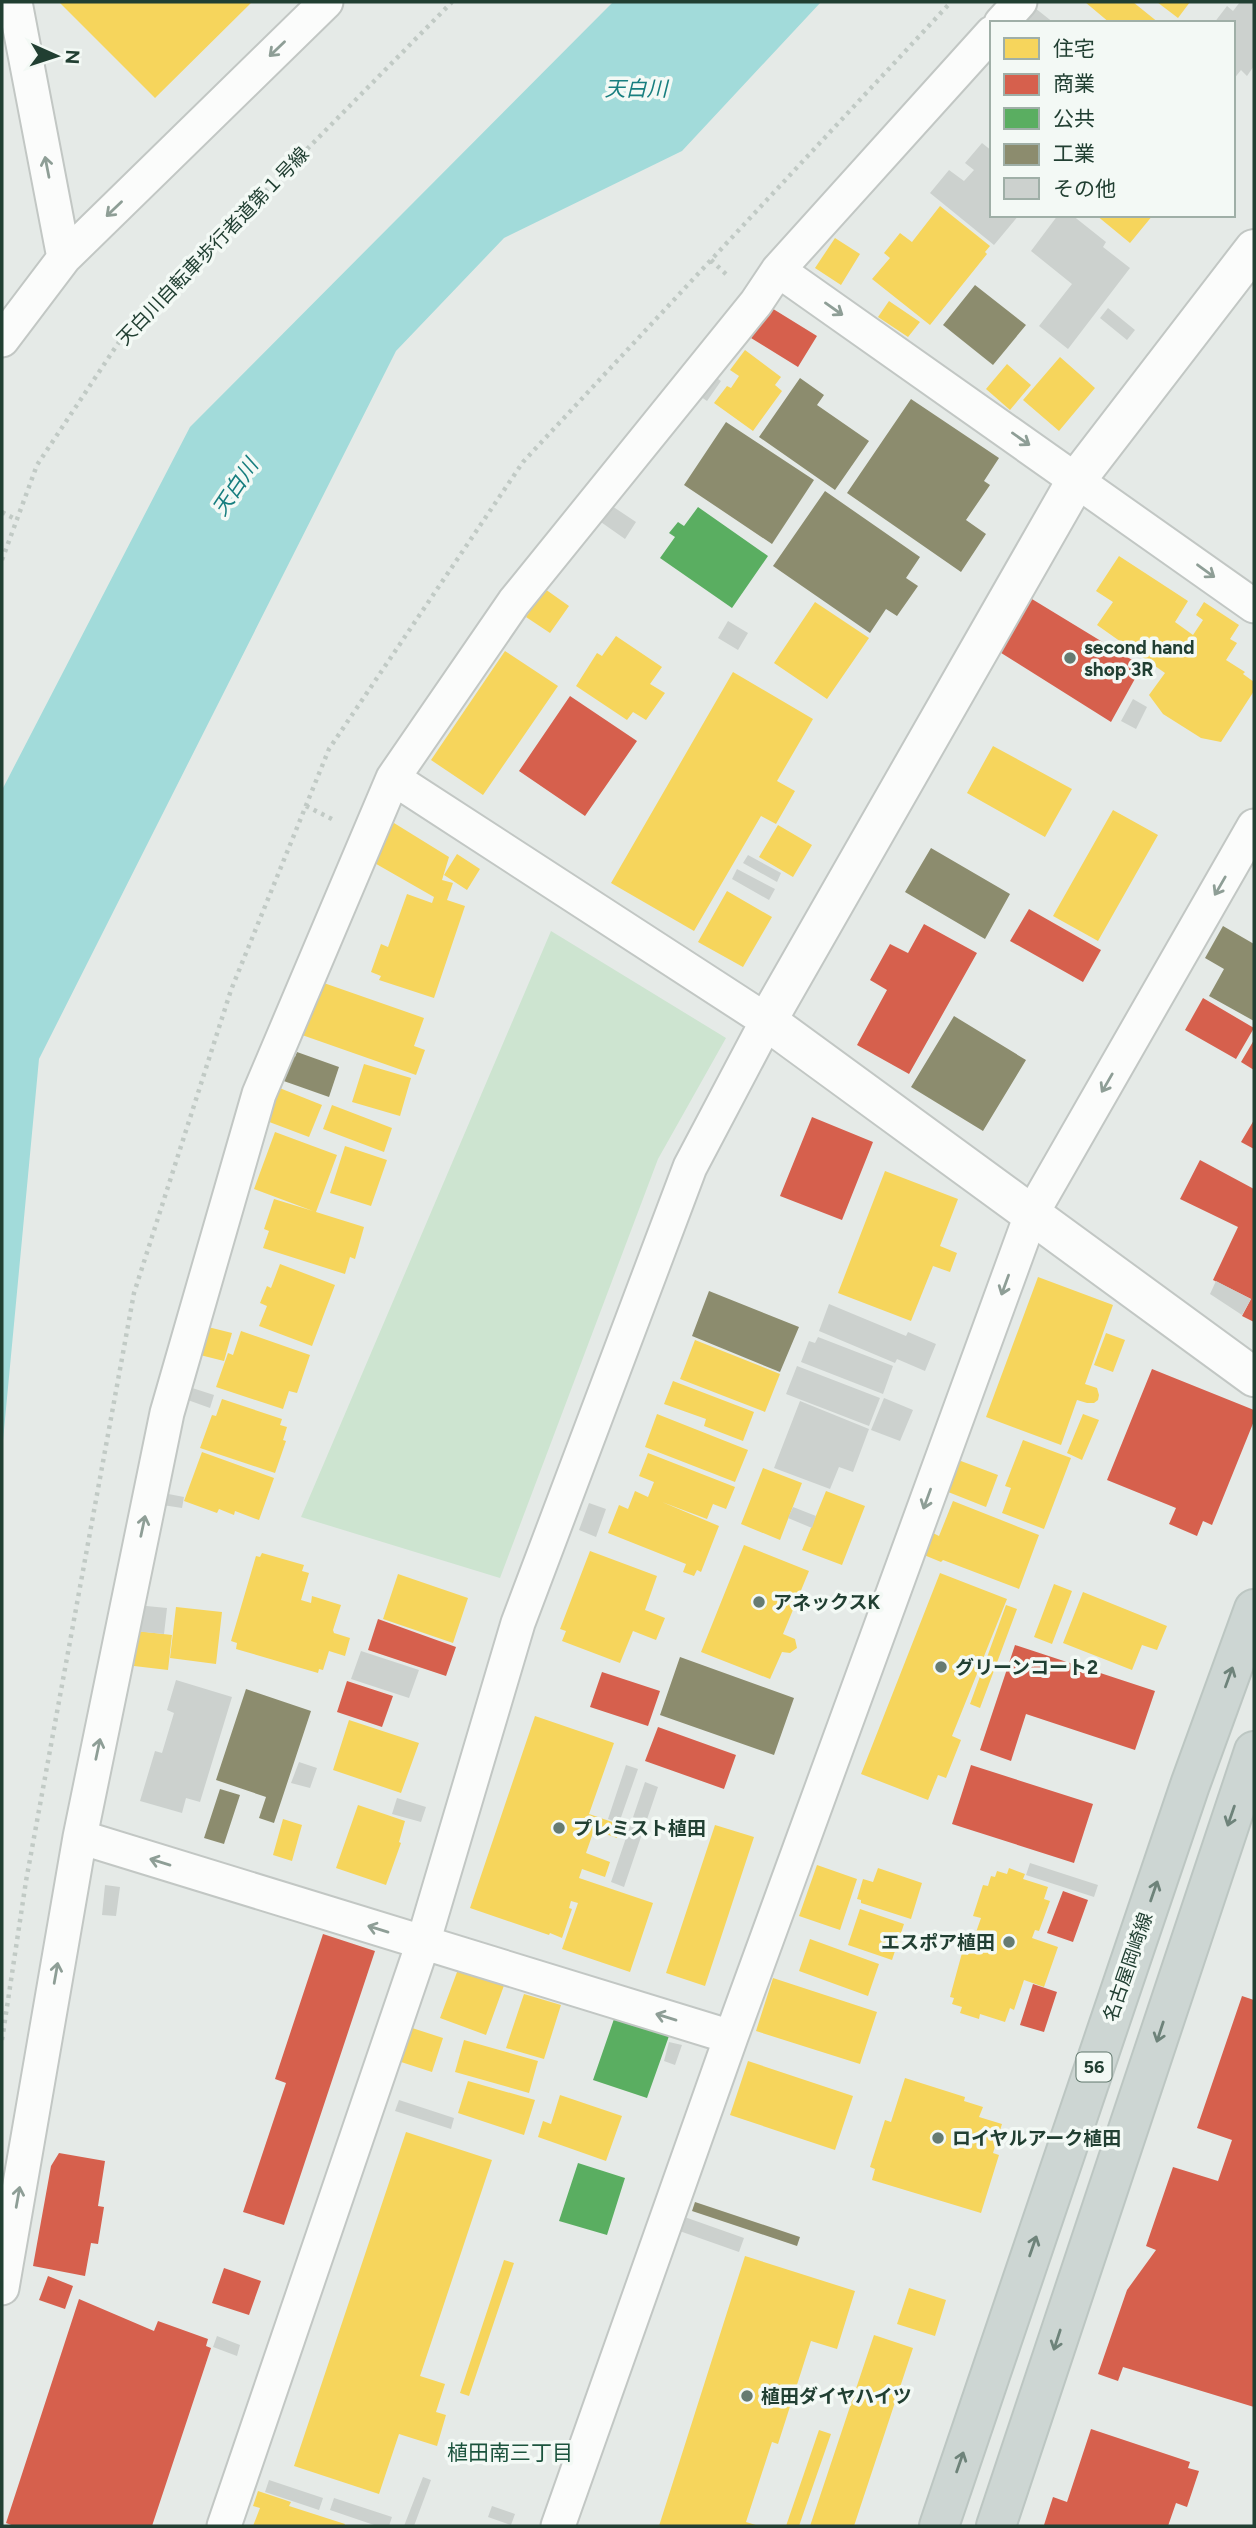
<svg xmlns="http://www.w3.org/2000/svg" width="1256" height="2528" font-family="Figtree,'Noto Sans JP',sans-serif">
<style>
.green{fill:#cde4d0}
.water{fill:#a2dbda}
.homes{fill:#f6d55c}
.shops{fill:#d6604d}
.public{fill:#5aae61}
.industry{fill:#8c8c6e}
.building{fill:#ccd1ce}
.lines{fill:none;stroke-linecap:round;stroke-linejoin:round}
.minor-casing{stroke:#c2c7c4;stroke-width:37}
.tertiary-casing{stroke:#c2c7c4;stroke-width:42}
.primary-casing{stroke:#bcc6c2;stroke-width:42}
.path{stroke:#c1cac5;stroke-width:4.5;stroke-dasharray:3.5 5;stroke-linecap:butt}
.minor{stroke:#fbfcfb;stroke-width:33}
.tertiary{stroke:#fbfcfb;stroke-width:38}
.primary{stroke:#cdd6d3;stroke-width:38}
.oneway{stroke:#8e9e96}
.oneway2{stroke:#6e837a}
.poi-dot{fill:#667b71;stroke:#f3f9f5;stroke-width:2.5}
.labels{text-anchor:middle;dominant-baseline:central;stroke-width:7;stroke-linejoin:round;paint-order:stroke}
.shield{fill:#f3f9f5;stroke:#60776c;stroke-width:2}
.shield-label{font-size:18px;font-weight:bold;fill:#213f32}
.street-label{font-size:19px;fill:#213f32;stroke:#f3f9f5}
.poi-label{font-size:19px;font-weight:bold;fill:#213f32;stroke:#f3f9f5;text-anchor:start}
.water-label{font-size:21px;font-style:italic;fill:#177e7f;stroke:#f3f9f5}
.neighbourhood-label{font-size:21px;fill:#1b533d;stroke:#f3f9f5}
</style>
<rect width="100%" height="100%" fill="#e5eae7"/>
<!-- green -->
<path class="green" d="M551 931 726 1038 658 1159 500 1578 301 1517Z"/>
<!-- water -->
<path class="water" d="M613 2H821L682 151 504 238 396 351 39 1059 2 1451V790L190 427Z"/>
<!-- homes -->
<path class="homes" d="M61 2H252L155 98 60 3Z
M1085 2H1133L1159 23H1110Z
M1157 2H1190L1178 18Z
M940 206 990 246 985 252 987 254 930 325 872 279 890 258 884 253 900 233 912 242Z
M1096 215H1153L1130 243Z
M835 238 860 254 841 285 815 268Z
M889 301 920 322 908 337 878 317Z
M745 350 781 377 775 385 782 391 753 431 714 403 727 386 731 388 739 376 730 370Z
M1060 357 1095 388 1059 431 1023 400Z
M1007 364 1031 385 1010 410 986 389Z
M1119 556 1188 601 1175 622 1193 635 1203 620 1196 615 1204 602 1239 625 1230 639 1237 643 1226 660 1245 672 1243 674 1254 682V691L1221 742 1201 738 1163 714 1149 695 1165 673 1097 625 1113 602 1096 591Z
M545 589 569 606 550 633 526 617Z
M815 602 869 638 827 699 774 663Z
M616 636 662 667 650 684 665 693 646 720 633 712 627 720 576 686 597 653 602 656Z
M505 651 558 686 483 795 431 760Z
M733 672 813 719 777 781 795 791 776 824 761 816 694 931 611 883Z
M993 746 1072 789 1045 837 967 793Z
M1113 810 1158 835 1098 941 1053 916Z
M394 823 449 857 442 880 453 883 447 900 465 906 434 998 379 980 381 976 371 972 381 944 388 947 407 894 432 903 434 897 371 861Z
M778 825 812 845 793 877 759 857Z
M457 854 480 869 467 890 444 875Z
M727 891 772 917 743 967 698 942Z
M321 982 424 1018 414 1046 425 1050 416 1075 302 1035Z
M364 1064 411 1078 400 1116 352 1102Z
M277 1087 322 1105 309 1137 264 1120Z
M332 1105 392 1128 384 1152 323 1129Z
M275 1132 337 1155 316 1212 364 1227 355 1259 350 1257 345 1274 263 1248 269 1231 264 1229 274 1199 313 1211 254 1189Z
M345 1146 387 1160 371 1206 330 1193Z
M885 1171 958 1199 940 1246 957 1253 950 1272 933 1266 911 1321 838 1293Z
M280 1264 335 1285 312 1346 259 1326 267 1306 260 1303 267 1286 271 1288Z
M1038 1277 1113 1305 1085 1384 1097 1388 1099 1395 1098 1400 1094 1403H1087L1077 1400 1061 1445 986 1417Z
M208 1327 232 1333 224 1361 200 1355Z
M241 1331 310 1355 297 1393 289 1391 283 1409 216 1387 228 1353 233 1355Z
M1106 1333 1125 1340 1113 1372 1094 1365Z
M695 1340 780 1374 765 1412 680 1379Z
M673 1381 754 1412 743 1441 704 1426 706 1419 664 1404Z
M222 1399 282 1419 280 1425 287 1427 283 1440 286 1441 275 1473 200 1448 212 1415 216 1416Z
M657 1414 748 1450 735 1482 645 1447Z
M1083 1414 1099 1420 1082 1460 1067 1453Z
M1023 1440 1071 1458 1044 1529 1002 1513 1011 1488 1005 1486Z
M202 1452 274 1478 259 1520 235 1511 234 1515 219 1509 217 1513 184 1501Z
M648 1453 735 1487 726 1509 713 1504 707 1519 662 1502 719 1526 701 1572 697 1570 694 1576 683 1572 686 1564 608 1533 619 1505 628 1509 635 1491 648 1497 654 1482 639 1476Z
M945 1455 998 1475 986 1507 933 1486Z
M763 1468 802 1483 780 1540 741 1524Z
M826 1491 865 1506 842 1565 802 1550Z
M953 1501 1039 1535 1019 1589 943 1560 941 1562 924 1555 933 1533 939 1536Z
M744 1545 809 1571 783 1634 795 1639 797 1648 790 1653 782 1652 770 1679 701 1652Z
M590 1551 657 1576 645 1610 665 1618 656 1640 633 1631 620 1663 562 1641 566 1631 560 1629Z
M262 1553 304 1565 302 1571 309 1573 301 1600 311 1603 312 1596 341 1605 333 1630 334 1633 350 1638 345 1656 329 1651 323 1670 319 1669 318 1673 236 1649 237 1643 231 1641 256 1556 260 1557Z
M940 1573 1007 1599 952 1736 961 1740 946 1778 938 1775 928 1800 861 1774Z
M398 1574 468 1598 453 1643 383 1619Z
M1054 1584 1072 1591 1052 1644 1034 1637Z
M1083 1592 1167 1626 1157 1650 1142 1645 1132 1670 1063 1643Z
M1006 1605 1017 1609 980 1708 970 1704Z
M176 1607 222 1612 216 1664 170 1658Z
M137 1631 172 1635 168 1670 134 1666Z
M535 1716 614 1743 589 1814 621 1825 617 1838 594 1830 586 1853 610 1862 605 1877 582 1869 579 1878 653 1903 630 1972 562 1949 578 1903 571 1901 569 1908 572 1909 562 1938 550 1933 549 1935 470 1908Z
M349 1720 419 1743 401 1793 333 1770Z
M358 1805 405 1821 399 1842 401 1843 386 1885 336 1868Z
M283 1819 302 1825 292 1861 273 1855Z
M715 1825 754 1837 705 1986 666 1973Z
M817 1865 857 1879 840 1930 799 1916Z
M878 1868 922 1883 911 1919 861 1903V1900L857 1899 863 1879 873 1882Z
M1009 1868 1025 1874 1023 1879 1048 1887 1044 1899 1050 1901 1039 1931 1035 1930 1032 1938 1058 1947 1044 1987 1024 1980 1014 2010 1010 2008 1005 2022 980 2014 979 2019 960 2013 962 2007 952 2004 954 1998 950 1997 962 1953 968 1955 981 1918 973 1916 983 1885 988 1886 991 1876 995 1877 997 1871 1007 1874Z
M860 1909 904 1924 892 1960 848 1945Z
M810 1939 879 1964 868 1996 799 1971Z
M460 1964 506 1980 486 2035 440 2018Z
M773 1978 877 2012 860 2064 756 2031Z
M524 1994 561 2005 544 2059 506 2048Z
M409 2027 443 2038 432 2072 398 2061Z
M464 2040 538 2061 529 2093 455 2072Z
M748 2061 853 2096 835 2150 730 2115Z
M905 2078 965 2097 964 2101 983 2107 979 2117 1002 2124 993 2153 999 2155 981 2213 872 2180 875 2169 870 2167 885 2120 891 2122Z
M468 2081 535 2100 524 2135 458 2113Z
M560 2095 622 2116 606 2161 538 2137 543 2121 551 2124Z
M406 2132 492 2160 420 2376 445 2384 436 2412 446 2415 437 2446 399 2434 379 2494 294 2466Z
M745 2256 855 2291 837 2349 811 2341 778 2444 772 2442 746 2522 759 2526H659Z
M504 2260 514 2263 469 2396 460 2393Z
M909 2288 946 2300 935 2336 897 2324Z
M874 2335 913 2348 854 2526H810Z
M819 2430 831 2434 799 2526H786Z
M258 2491 291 2502 289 2506 345 2524 344 2526H253L260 2508 253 2506Z"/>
<!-- shops -->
<path class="shops" d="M770 307 817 336 798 367 751 338Z
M1027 596 1142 666 1111 722 998 651Z
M570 696 637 741 585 816 519 771Z
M1029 909 1101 950 1083 982 1010 941Z
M924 924 977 953 909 1074 857 1045 887 990 870 980 890 944 908 953Z
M1203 998 1254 1028 1236 1059 1185 1030Z
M1254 1040V1070L1241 1062Z
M812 1117 873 1142 842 1220 780 1196Z
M1254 1120V1149L1241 1142Z
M1200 1160 1254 1189V1322L1242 1316 1251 1299 1213 1280 1238 1227 1180 1199Z
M1152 1369 1254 1410V1421L1212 1525 1203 1521 1197 1536 1169 1524 1176 1508 1107 1480Z
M378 1619 456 1647 446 1676 368 1650Z
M1015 1645 1155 1691 1135 1750 1026 1714 1011 1761 980 1750Z
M602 1672 660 1691 648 1726 590 1707Z
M347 1681 393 1696 382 1727 337 1712Z
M658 1727 736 1755 724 1789 645 1761Z
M971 1765 1093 1804 1074 1863 952 1824Z
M1063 1891 1088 1900 1073 1942 1047 1933Z
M323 1934 375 1951 284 2225 243 2212 286 2083 275 2079Z
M1033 1984 1057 1992 1044 2032 1020 2025Z
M1242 1996 1254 2000V2407L1123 2367 1118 2381 1098 2374 1127 2290 1156 2250 1146 2246 1173 2167 1218 2181 1232 2140 1197 2128Z
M59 2153 105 2161 98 2206 104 2207 98 2244 91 2243 85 2276 33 2266 51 2166Z
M224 2268 261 2281 249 2315 212 2303Z
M48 2276 73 2286 65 2309 39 2300Z
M79 2299 154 2331 158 2321 208 2339 206 2346 211 2348 152 2526H14L6 2523Z
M1091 2429 1190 2462 1188 2468 1199 2471 1187 2507 1176 2503 1168 2526 1044 2525 1053 2497 1067 2502Z"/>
<!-- public -->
<path class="public" d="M698 507 768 556 732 608 660 558 675 537 669 533 678 522 684 526Z
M614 2019 634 2026 636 2022 669 2036 647 2098 593 2080Z
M578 2163 625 2178 607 2235 559 2221Z"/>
<!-- industry -->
<path class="industry" d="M975 285 1026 325 993 365 943 325Z
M800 378 824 395 817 405 869 441 835 490 759 437Z
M911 399 999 458 984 481 990 485 966 520 986 534 961 572 847 493Z
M726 422 814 480 772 544 684 485Z
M825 491 920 557 906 578 918 586 897 616 886 609 870 633 773 566Z
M931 848 1010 894 985 939 905 892Z
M1223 926 1254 944V1021L1209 996 1224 969 1205 958Z
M954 1016 1026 1060 983 1131 911 1087Z
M297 1052 339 1067 329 1097 278 1079 287 1053 295 1057Z
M709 1291 799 1327 780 1372 692 1336Z
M680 1657 794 1698 774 1755 660 1715Z
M246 1689 311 1711 274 1823 259 1818 266 1797 216 1780Z
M220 1789 240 1795 224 1844 204 1838Z
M695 2202 800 2237 797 2246 692 2211Z"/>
<!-- building -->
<path class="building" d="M1240 2H1254V66L1247 76 1241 70 1233 80V23H1214L1227 6 1233 11Z
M1035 8 1054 23H1022Z
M982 143 992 151V215H1019L994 245 930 193 949 170 964 181 974 170 965 163Z
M1058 215H1072L1106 242 1103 247 1130 268 1068 349 1039 326 1072 284 1031 251Z
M1108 308 1135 330 1127 340 1100 318Z
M705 370 721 381 707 401 691 390Z
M609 504 636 522 625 539 598 520Z
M728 621 748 633 738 650 718 638Z
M1133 699 1147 707 1136 729 1121 721Z
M748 855 781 873 777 882 743 863Z
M737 869 775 889 769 900 732 879Z
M1216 1281 1251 1299 1242 1315 1210 1294Z
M829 1304 906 1336 908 1332 936 1344 925 1371 897 1359 895 1363 819 1331Z
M818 1337 893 1366 883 1394 801 1362 809 1341 815 1343Z
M797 1366 880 1398 869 1426 786 1394Z
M189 1387 214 1395 210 1408 185 1399Z
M884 1398 913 1410 900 1441 871 1430Z
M800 1401 869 1429 853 1472 839 1467 830 1489 774 1468Z
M158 1492 184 1497 182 1508 156 1504Z
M589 1503 606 1509 596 1537 579 1530Z
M793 1507 816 1516 812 1528 788 1518Z
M136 1605 167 1608 164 1634 133 1631Z
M361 1651 419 1670 409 1698 351 1679Z
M176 1680 232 1697 200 1802 186 1798 182 1813 140 1801 155 1751 162 1753 174 1713 167 1710Z
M299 1762 317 1768 310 1788 291 1783Z
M626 1765 638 1769 619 1823 608 1819Z
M645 1782 658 1787 624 1887 611 1882Z
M397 1798 426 1807 421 1822 392 1814Z
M1030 1863 1098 1885 1094 1897 1026 1875Z
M105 1885 120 1887 116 1916 102 1915Z
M669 2042 682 2045 675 2065 664 2061Z
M399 2100 454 2118 451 2129 395 2111Z
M676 2214 744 2238 739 2252 671 2228Z
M217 2336 240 2345 237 2356 213 2347Z
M423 2477 431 2480 414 2526H404Z
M269 2480 323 2498 319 2510 265 2492Z
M334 2498 392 2517 389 2526H377L330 2510Z
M492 2506 515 2514 511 2525 488 2517Z"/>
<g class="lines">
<defs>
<path id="minor" d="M15 2 64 258
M1001 23 1020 2
M778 270 1254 606
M2 340 64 258 326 2
M80 1837 731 2037
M2 2288 80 1837 167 1413 259 1094 393 778 514 602 756 303 778 270 992 33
M224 2526 423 1943 518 1623 690 1167 767 1021 393 778
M558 2526 731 2037 1031 1215 1254 826"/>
<path id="tertiary" d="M1254 249 1077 479 767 1021 1254 1377"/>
<path id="primary" d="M939 2526 1190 1785 1254 1609
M996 2526 1254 1751"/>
</defs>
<!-- minor casing -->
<use href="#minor" class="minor-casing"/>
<!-- tertiary casing -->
<use href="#tertiary" class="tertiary-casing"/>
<!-- primary casing -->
<use href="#primary" class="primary-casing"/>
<!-- path -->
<path class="path" d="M711 260 728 276
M2 512 17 520
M2 560 37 465 123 336 452 2
M306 806 336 821
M2 2040 26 1881 134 1293 231 990 329 749 523 462 951 2"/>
<!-- minor -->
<use href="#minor" class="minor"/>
<!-- tertiary -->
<use href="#tertiary" class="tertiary"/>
<!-- primary -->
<use href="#primary" class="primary"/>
</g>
<!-- one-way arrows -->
<defs><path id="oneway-shaft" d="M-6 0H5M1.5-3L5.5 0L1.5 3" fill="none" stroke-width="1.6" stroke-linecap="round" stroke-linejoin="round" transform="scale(1.75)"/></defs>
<g class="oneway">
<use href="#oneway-shaft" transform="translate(277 49) rotate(136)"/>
<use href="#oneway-shaft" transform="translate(47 167) rotate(-101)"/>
<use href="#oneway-shaft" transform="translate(114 209) rotate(136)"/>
<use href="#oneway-shaft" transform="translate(834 309) rotate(35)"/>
<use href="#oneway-shaft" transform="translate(1021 439) rotate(35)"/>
<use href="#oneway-shaft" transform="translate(1206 571) rotate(36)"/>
<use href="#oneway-shaft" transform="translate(1220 886) rotate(120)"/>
<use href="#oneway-shaft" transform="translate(1107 1083) rotate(120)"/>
<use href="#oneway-shaft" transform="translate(1005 1285) rotate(110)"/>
<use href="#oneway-shaft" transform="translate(927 1499) rotate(110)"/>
<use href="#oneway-shaft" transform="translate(143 1526) rotate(-78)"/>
<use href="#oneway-shaft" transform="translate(98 1749) rotate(-78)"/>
<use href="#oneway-shaft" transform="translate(160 1862) rotate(-163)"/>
<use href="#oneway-shaft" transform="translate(378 1929) rotate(-163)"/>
<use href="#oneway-shaft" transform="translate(56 1973) rotate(-80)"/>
<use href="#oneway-shaft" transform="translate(666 2017) rotate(-163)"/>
<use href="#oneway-shaft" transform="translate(18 2197) rotate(-80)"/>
</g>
<g class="oneway2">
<use href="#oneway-shaft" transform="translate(1229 1677) rotate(-70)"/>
<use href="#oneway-shaft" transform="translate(1231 1816) rotate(109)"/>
<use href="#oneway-shaft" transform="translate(1154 1891) rotate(-71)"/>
<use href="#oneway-shaft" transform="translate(1160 2032) rotate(108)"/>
<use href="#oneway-shaft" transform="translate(1033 2246) rotate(-71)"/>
<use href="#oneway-shaft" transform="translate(1057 2340) rotate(108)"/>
<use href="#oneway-shaft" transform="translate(960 2462) rotate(-71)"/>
</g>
<!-- markers -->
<g class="poi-dot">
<circle cx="1070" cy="658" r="7"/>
<circle cx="759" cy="1602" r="7"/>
<circle cx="941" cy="1667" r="7"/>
<circle cx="559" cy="1828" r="7"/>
<circle cx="1009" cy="1942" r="7"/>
<circle cx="938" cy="2138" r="7"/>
<circle cx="747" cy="2396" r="7"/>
</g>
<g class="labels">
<!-- shield labels -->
<rect class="shield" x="1076.5" y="2052.5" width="35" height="29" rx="5"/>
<g class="shield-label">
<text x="1094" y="2067">56</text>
</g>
<!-- street labels -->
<g class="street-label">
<text transform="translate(213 246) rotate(-46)">天白川自転車歩行者道第１号線</text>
<text transform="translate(1128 1967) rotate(-71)">名古屋岡崎線</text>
</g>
<!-- poi labels -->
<g class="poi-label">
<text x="1084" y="647">second hand<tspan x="1084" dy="22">shop 3R</tspan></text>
<text x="773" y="1602">アネックスK</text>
<text x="955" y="1667">グリーンコート2</text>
<text x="573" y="1828">プレミスト植田</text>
<text x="995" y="1942" text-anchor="end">エスポア植田</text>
<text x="952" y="2138">ロイヤルアーク植田</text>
<text x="761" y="2396">植田ダイヤハイツ</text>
</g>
<!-- water labels -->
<g class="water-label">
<text x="636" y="88">天白川</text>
<text transform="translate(235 487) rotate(-56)">天白川</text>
</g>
<!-- neighbourhood labels -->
<g class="neighbourhood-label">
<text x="510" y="2452">植田南三丁目</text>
</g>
</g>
<!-- border -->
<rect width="1256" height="2528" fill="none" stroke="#213f32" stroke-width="7"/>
<!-- legend -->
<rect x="990" y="21" width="245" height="196" fill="#f3f9f5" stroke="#9fafa7" stroke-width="2"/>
<rect x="1004" y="38" width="35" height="21" fill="#f6d55c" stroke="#9fafa7" stroke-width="2"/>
<text x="1053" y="56" font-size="21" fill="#213f32">住宅</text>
<rect x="1004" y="74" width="35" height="21" fill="#d6604d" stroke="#9fafa7" stroke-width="2"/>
<text x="1053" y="91" font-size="21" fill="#213f32">商業</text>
<rect x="1004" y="108" width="35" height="21" fill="#5aae61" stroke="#9fafa7" stroke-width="2"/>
<text x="1053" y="126" font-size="21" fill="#213f32">公共</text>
<rect x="1004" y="144" width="35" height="21" fill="#8c8c6e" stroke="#9fafa7" stroke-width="2"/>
<text x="1053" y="161" font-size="21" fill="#213f32">工業</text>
<rect x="1004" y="178" width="35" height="21" fill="#ccd1ce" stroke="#9fafa7" stroke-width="2"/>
<text x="1053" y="196" font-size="21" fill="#213f32">その他</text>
<!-- north arrow -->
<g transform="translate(56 56) rotate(93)" stroke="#f3f9f5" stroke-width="5" paint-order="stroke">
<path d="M0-5L12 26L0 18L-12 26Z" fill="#213f32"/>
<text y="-10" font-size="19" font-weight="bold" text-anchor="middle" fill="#213f32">N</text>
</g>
</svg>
